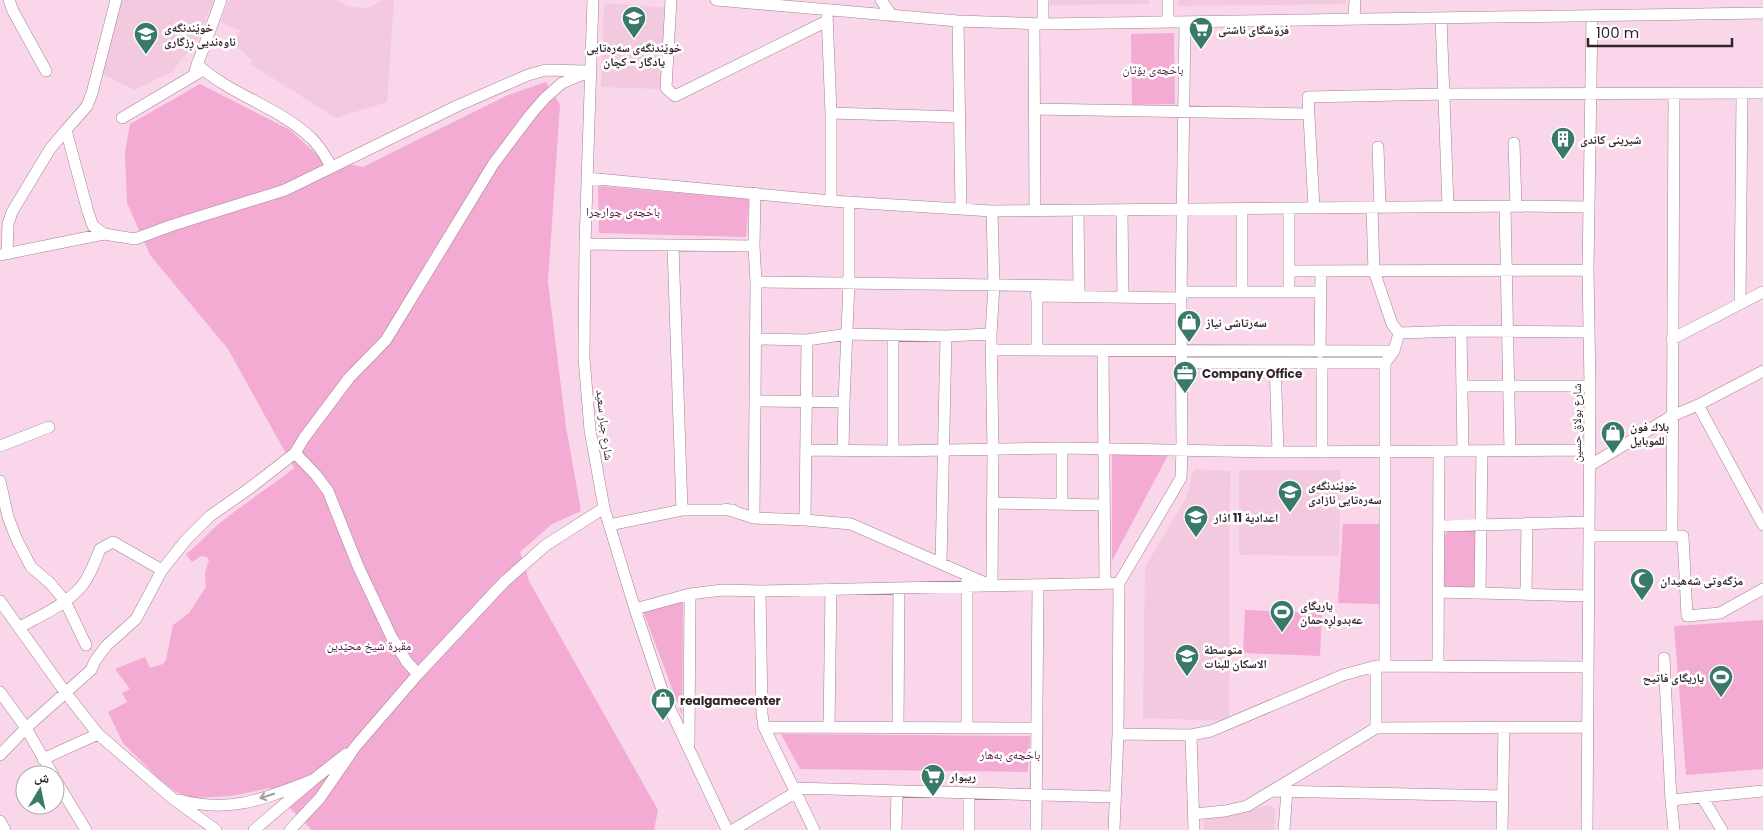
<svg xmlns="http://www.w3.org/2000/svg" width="1763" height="830" font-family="Poppins,'Noto Naskh Arabic',sans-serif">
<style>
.built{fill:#f3c9e0}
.green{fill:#f3abd4}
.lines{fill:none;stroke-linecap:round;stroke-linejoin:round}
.minor-casing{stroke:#a28293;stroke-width:12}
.minor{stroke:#fff;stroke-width:11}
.oneway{stroke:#a29ca0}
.labels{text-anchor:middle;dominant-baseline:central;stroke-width:5;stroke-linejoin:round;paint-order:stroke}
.poi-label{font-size:12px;font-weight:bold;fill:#31242b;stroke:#fff;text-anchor:start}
.park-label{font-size:12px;fill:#4c0e37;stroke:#fff}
.street-label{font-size:12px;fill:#31242b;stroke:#fff}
</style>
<rect width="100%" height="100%" fill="#f9d6e9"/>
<!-- built -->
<path class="built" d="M120 0H214L199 37 172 72 134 90 102 74Z
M229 0H336L347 6 360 8 370 7 382 0H394L387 102 336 118 250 64 252 60 233 43 241 31 220 22Z
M1050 0H1149V4L1050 5Z
M1178 0H1346V4L1178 6Z
M604 3 668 8 660 89 601 87Z
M1194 469 1230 471 1229 721 1143 718 1145 567 1186 498Z
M1239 470H1341L1339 556 1239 555Z
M1268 805 1272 806 1275 810 1274 830H1204V819L1239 814Z"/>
<!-- green -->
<path class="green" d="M1174 33 1175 104 1132 105 1131 34Z
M546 82 560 105 548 282 566 427 581 511 552 524 520 552 529 581 658 810 654 830H312L270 788 232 796 193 798 176 792 160 780 123 743 108 712 127 702 122 693 130 689 115 669 145 657 150 668 163 664 166 660 173 625 189 613 206 587 205 573 209 560 207 557 201 556 192 562 186 554C199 545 208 532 221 522 245 503 270 487 294 468L228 349 150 255 127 203 125 153 130 124 200 84 290 130 322 159 363 167 508 95Z
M598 186 749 199 746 237 599 233Z
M1112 455H1168L1112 561Z
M1343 524H1382L1380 604 1338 603Z
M1476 528 1474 587H1444L1445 535 1450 529Z
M683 602 682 715 643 611Z
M1245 610 1322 613 1320 656 1243 653Z
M1763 620V769L1686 775 1674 626Z
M781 734 1030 736 1028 772 800 769Z"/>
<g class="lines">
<defs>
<path id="minor" d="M9 0 13 11 46 71
M593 0 585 244 584 358 590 430 604 508 635 609 664 696 727 830
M671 0 666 88 675 96 827 21
M716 0 958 21 1043 24 1763 13
M881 0 892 16
M1043 0V24
M1168 0V22
M827 14 831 113V201
M1441 18 1448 206
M1354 19 1355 0
M958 21 961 209
M1034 24 1035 210
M197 64C230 95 279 107 311 138 320 146 325 156 331 166
M195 71 221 0
M1035 109 1308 114
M831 113 959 117
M122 118 203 70
M1514 143 1516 206
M1378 147 1380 208
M587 178 831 201 992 211 1516 206 1589 207
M1505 206 1510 451
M1314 208 1308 97 1444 94 1763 93
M1372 208 1374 271 1392 324 1399 333
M1122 210 1123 297
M1078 211 1079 291
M104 234 135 239 173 225 285 190 457 106 528 75 546 70 586 71
M585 244 754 246
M673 246 682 510
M7 253 8 224 12 212 50 149 66 130
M0 255 104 234 93 226 88 212 66 130 87 106 92 93 116 0
M1289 271 1588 270
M756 282 1079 286
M1037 289V350
M1181 292H1321
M1242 292V209
M1289 292V209
M1036 296 1181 298
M1740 304 1742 94
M1461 331 1463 451
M1399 333 1461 331 1588 332
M893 335V451
M756 339 807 340 848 334 946 336 991 334
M1672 339 1763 292
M991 350 1394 351
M1103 351 1105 583
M1320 352 1321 271
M1182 363H1385
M1275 363 1278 452
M1322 363V452
M1462 386H1590
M755 401 844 402
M1698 405 1763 525
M0 446 49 427
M1062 448V504
M806 450 893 451 1062 448 1278 452 1590 450
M843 451 844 402 849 283V202
M295 453 316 475 328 491 358 566 392 638 407 662 418 674
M1589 466 1672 416 1698 405 1763 371
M0 481 8 517 17 540 31 567 50 583 65 601 86 645
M992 503 1104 505
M726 509 754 518 805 520 851 524 992 586 993 449 991 334 994 285 992 211
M754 518 756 282 754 246 755 193
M805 520 807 340
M609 525 682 510H733
M1439 526 1589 522
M1589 536H1683L1687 616 1720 613 1763 589
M1672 536 1674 94
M941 563 946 336
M967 579V727
M760 591 762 714 764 727 814 830
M1438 592 1589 596
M1480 593 1482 451
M1526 593 1527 523
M0 601 65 692 98 734 172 798 216 830
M635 609 690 594 723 590 760 591 1119 583
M20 627C40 616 65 605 81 587 90 576 95 562 100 549L113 542 162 570
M1664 658 1671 800 1674 830
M1385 665V363L1394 351 1399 333
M1376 666V728
M1438 666 1439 451
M0 692 26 728 53 775
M764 727 1037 728
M829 727 831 589
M898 727 899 588
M1118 734 1191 735 1211 731 1343 675 1376 666 1588 667
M1191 735 1194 830
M689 745 690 594
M0 755 26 728 91 670 95 661 106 646 136 619 162 570 186 540 210 516 250 488 295 453 304 438 349 378 386 340 494 163 531 114 545 98 562 83 591 71
M43 759 98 734
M55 779 86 830
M794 788 1114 797
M1272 791 1503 796
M1702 797 1722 830
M179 800C231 814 266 798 313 780
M1671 800 1763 791
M1194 814 1225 811 1247 806 1376 728 1588 727
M0 821 5 830
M254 830 313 780 346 754
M290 830 320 798 355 747 418 674 504 582 546 545 604 508
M733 830 801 789
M896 830 897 791
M969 830V794
M1036 830 1038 585
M1114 830 1118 734 1119 583 1181 478 1182 450 1181 298 1185 22
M1284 830 1287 791
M1502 830 1504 727
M1587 830 1590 386 1588 270 1592 16"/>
</defs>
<!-- minor casing -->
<use href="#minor" class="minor-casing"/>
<!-- minor -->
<use href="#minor" class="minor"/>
</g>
<!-- one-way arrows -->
<defs><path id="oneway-shaft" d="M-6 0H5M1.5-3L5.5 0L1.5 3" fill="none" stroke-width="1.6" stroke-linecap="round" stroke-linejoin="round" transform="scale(1.25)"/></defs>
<use class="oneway" href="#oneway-shaft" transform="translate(267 796) rotate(162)"/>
<!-- icons -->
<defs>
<symbol id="school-pin" viewBox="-11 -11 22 30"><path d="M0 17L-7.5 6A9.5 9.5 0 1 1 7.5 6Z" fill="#387968" stroke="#fff"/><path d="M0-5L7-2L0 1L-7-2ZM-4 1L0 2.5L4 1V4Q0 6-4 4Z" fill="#fff"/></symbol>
<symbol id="supermarket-pin" viewBox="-11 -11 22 30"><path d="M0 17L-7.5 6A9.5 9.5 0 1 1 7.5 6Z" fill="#387968" stroke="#fff"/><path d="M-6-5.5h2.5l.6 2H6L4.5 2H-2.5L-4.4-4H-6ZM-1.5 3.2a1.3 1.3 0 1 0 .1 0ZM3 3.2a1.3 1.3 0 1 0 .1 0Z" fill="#fff"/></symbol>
<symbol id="building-pin" viewBox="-11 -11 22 30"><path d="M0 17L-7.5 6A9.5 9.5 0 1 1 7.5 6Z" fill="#387968" stroke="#fff"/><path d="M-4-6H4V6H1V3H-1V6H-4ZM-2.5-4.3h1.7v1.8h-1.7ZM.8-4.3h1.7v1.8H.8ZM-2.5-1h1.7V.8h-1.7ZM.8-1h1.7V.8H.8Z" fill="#fff"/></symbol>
<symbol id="shop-pin" viewBox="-11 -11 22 30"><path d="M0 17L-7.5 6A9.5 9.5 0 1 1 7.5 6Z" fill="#387968" stroke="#fff"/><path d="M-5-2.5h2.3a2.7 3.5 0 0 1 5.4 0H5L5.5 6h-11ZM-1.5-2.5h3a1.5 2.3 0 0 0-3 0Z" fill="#fff"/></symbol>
<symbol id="office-pin" viewBox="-11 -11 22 30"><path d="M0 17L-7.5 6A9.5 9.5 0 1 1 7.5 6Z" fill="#387968" stroke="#fff"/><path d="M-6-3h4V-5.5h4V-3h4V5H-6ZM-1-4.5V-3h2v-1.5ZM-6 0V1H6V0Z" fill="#fff"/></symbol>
<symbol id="mosque-pin" viewBox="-11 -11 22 30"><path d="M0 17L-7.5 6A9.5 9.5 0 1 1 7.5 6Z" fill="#387968" stroke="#fff"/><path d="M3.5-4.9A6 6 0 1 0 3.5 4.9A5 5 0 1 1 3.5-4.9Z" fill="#fff"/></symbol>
<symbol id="stadium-pin" viewBox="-11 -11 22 30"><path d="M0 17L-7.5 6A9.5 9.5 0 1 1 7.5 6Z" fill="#387968" stroke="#fff"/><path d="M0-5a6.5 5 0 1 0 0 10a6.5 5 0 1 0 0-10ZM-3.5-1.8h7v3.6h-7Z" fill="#fff"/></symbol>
</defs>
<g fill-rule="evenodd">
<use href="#school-pin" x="620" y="4" width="28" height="38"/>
<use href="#supermarket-pin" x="1187" y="15" width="28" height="38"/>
<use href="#school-pin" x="132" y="20" width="28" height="38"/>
<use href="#building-pin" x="1549" y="125" width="28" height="38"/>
<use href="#shop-pin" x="1175" y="308" width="28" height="38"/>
<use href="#office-pin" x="1171" y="359" width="28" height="38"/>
<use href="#shop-pin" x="1599" y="419" width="28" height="38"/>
<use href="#school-pin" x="1276" y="478" width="28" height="38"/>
<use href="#school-pin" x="1182" y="503" width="28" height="38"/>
<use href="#mosque-pin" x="1628" y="566" width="28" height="38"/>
<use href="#stadium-pin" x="1268" y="598" width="28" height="38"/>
<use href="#school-pin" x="1173" y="642" width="28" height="38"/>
<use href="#stadium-pin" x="1707" y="663" width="28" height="38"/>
<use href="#shop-pin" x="649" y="686" width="28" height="38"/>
<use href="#supermarket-pin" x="919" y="762" width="28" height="38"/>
</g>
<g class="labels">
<!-- poi labels -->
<g class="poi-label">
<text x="164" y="27">خوێندنگەی<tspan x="164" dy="14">ناوەندیی ڕزگاری</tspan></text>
<text x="1218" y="29">فرۆشگای ئاشتی</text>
<text x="634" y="47" text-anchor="middle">خوێندنگەی سەرەتایی<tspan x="634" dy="14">یادگار - کچان</tspan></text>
<text x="1580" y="139">شیرینی کاندی</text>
<text x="1206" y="322">سەرتاشی نیاز</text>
<text x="1202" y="373">Company Office</text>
<text x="1630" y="426">بلاك فون<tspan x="1630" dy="14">للموبايل</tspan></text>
<text x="1308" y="485">خوێندنگەی<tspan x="1308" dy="14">سەرەتایی ئازادی</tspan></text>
<text x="1214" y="517">اعدادية 11 اذار</text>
<text x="1660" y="580">مزگەوتی شەهیدان</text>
<text x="1300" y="605">یاریگای<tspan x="1300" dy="14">عەبدولڕەحمان</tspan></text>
<text x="1204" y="649">متوسطة<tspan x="1204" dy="14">الاسكان للبنات</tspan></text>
<text x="1704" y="677" text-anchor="end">یاریگای فاتیح</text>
<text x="680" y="700">realgamecenter</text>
<text x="950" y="776">ريبوار</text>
</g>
<!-- park labels -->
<g class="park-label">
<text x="1153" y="69">باخچەی بۆتان</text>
<text x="623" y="211">باخچەی چوارچرا</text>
<text x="369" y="645">مقبرة شيخ محێدین</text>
<text x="1010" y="754">باخچەی بەهار</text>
</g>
<!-- street labels -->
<g class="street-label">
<text transform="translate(1576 423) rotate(-90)">شارع بولاق حسين</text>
<text transform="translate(605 425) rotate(83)">شارع جبار سعيد</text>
</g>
</g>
<!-- north arrow -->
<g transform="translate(40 790) rotate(10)"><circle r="24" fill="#ffffff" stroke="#ada7aa"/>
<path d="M0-4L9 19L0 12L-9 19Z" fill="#387968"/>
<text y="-8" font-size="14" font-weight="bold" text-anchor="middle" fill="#31242b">ش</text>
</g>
<!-- scale -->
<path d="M1588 38v8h144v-8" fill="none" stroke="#31242b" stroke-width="2.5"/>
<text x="1596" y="38" font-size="15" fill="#31242b" stroke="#ffffff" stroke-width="4" paint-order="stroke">100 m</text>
</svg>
